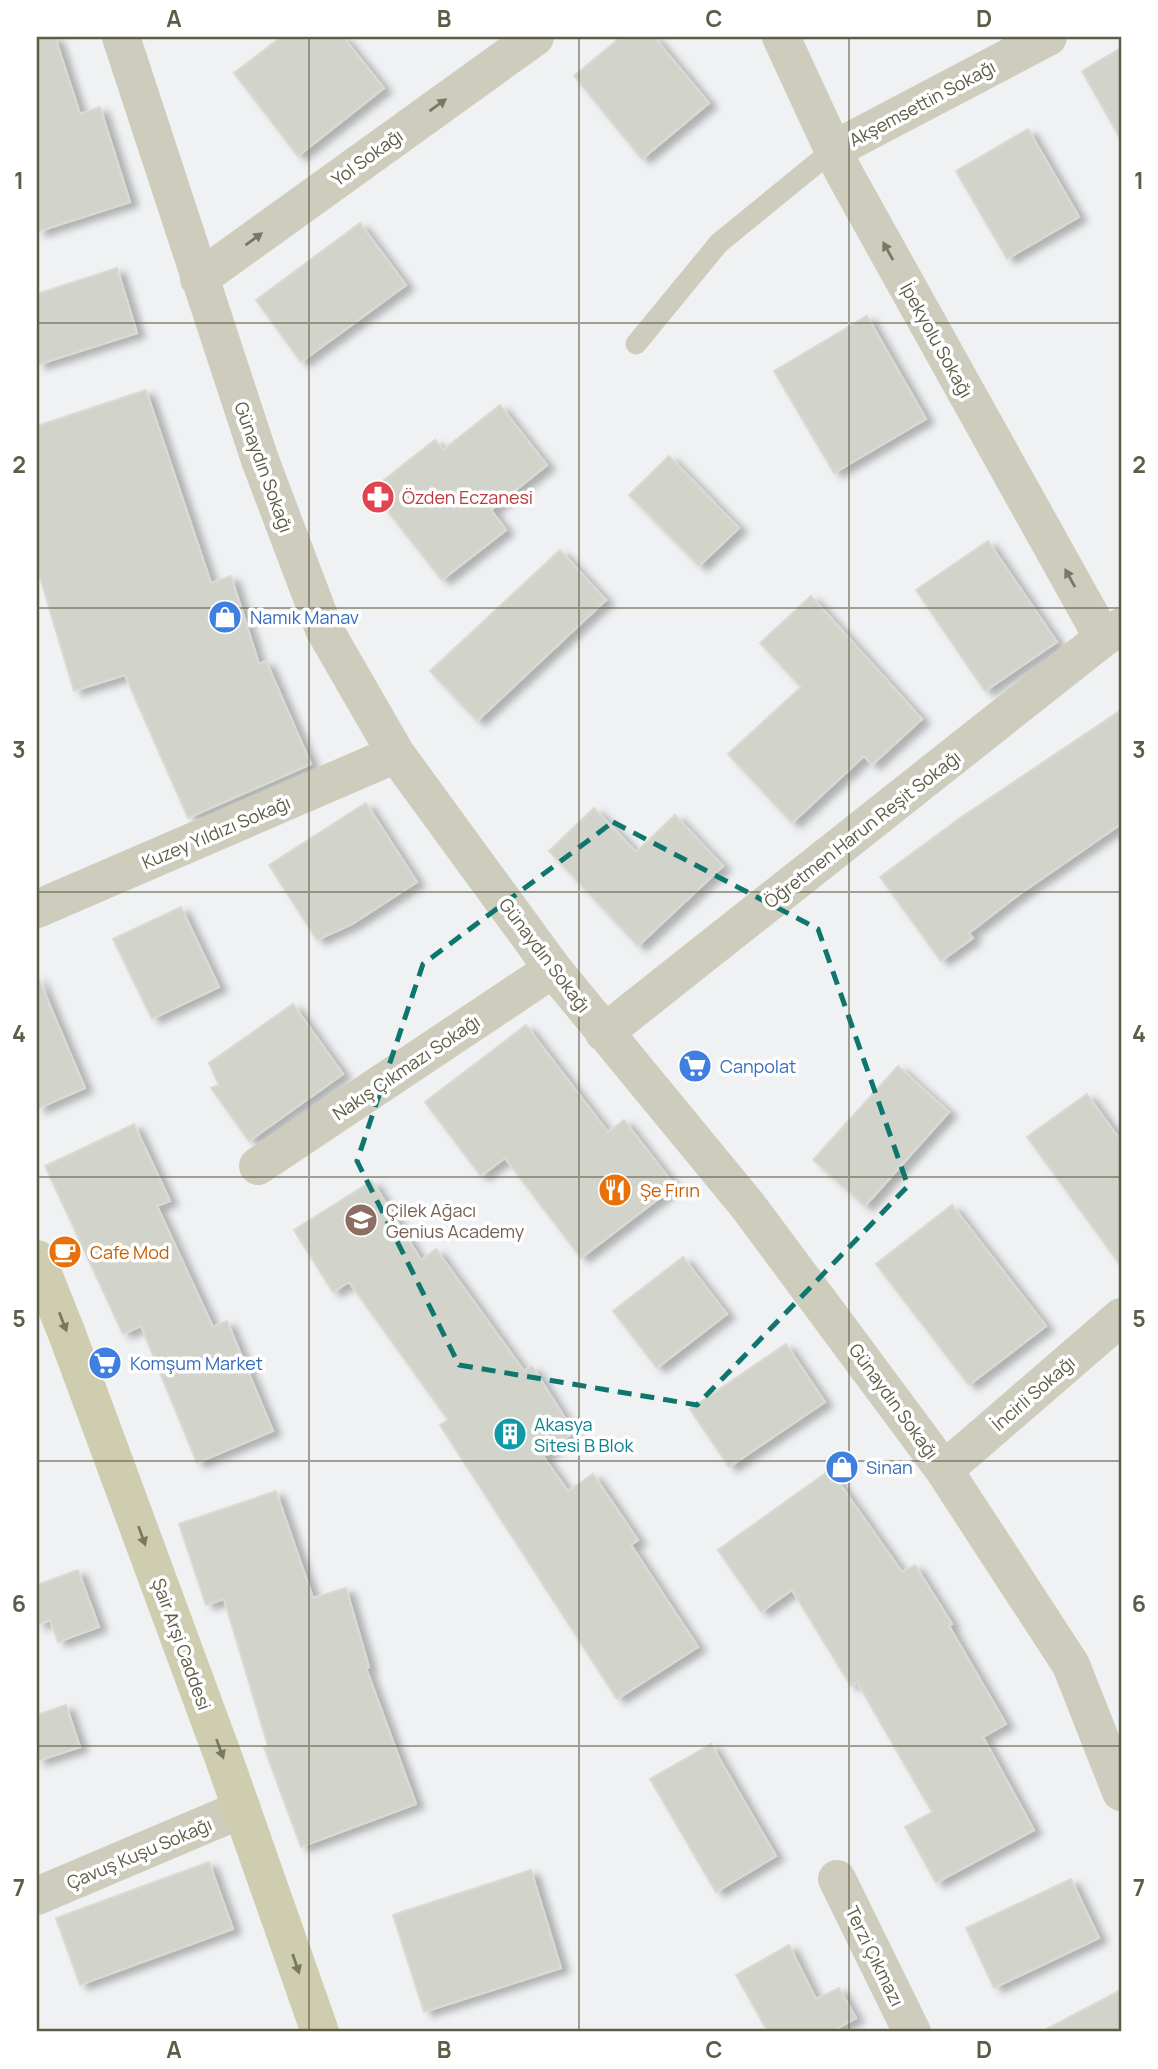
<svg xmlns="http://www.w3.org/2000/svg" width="1158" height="2069" font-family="Manrope,sans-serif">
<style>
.building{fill:#d2d4cb;stroke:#d9dbd3;stroke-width:2;filter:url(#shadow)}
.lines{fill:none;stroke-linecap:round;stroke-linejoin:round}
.lane{stroke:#cecdbd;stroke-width:21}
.street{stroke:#cecdbd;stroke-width:38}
.primary{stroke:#cecdaf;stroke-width:38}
.oneway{fill:#797864}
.oneway2{fill:#797861}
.marked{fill:none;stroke:#0f766e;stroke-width:5;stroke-dasharray:14 9;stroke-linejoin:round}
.grid{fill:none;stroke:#5d5c47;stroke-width:2;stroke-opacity:0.55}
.labels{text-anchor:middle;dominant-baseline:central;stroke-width:7;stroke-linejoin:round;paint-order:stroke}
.street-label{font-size:18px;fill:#5d5c47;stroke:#fff}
.health-label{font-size:18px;fill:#be3a42;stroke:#fff;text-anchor:start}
.shop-label{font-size:18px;fill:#366cbe;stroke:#fff;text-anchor:start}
.food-label{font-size:18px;fill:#c56008;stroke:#fff;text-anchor:start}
.education-label{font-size:18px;fill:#785e54;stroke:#fff;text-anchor:start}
.culture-label{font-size:18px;fill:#0d838f;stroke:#fff;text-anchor:start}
.neatline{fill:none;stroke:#5d5c47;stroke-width:2.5}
.grid-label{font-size:23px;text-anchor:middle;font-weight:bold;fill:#5d5c47}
</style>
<defs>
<filter id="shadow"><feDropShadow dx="8" dy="4.5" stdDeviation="3.5" flood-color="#0004"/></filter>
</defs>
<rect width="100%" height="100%" fill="#eff1f2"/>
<!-- building -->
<path class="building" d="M37 37H55L80 114 100 107 130 202 37 232Z
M281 37H343L384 88 298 156 234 73Z
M621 37H654L709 103 642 159 574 76Z
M1121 48V140L1082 71Z
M1028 129 1079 217 1007 259 956 171Z
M360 223 406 285 301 362 256 300Z
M117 268 137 333 37 365V294Z
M867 316 926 419 834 473 774 371Z
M146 390 211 583 231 576 259 664 266 661 311 764 188 818 125 675 74 691 37 567V426Z
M500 405 547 465 491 510 506 530 442 580 371 490 435 440 443 450Z
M669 456 739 528 699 566 629 495Z
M988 541 1057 642 985 691 916 590Z
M560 550 606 600 477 721 430 671Z
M811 596 922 719 872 765 864 756 792 823 728 754 801 687 760 643Z
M1121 710V824L1017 896 969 933 973 938 941 961 880 877 960 818Z
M366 803 417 882 352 924 317 940 269 865Z
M594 808 636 852 675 815 723 866 638 946 549 851Z
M181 907 219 987 152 1019 113 939Z
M37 975 85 1088 37 1109Z
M293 1004 343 1074 249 1141 211 1088 219 1085 209 1063Z
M526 1025 608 1132 624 1120 675 1186 581 1258 505 1158 481 1176 425 1102Z
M898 1066 949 1112 865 1206 813 1160Z
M1087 1094 1121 1141V1266L1027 1137Z
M134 1124 170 1201 157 1206 213 1327 227 1321 273 1431 197 1463 141 1326 123 1334 45 1166Z
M372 1181 421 1260 436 1249 524 1371 532 1366 574 1432 543 1456 568 1491 593 1474 638 1540 631 1545 698 1647 617 1699 440 1425 448 1420 349 1282 333 1292 294 1230Z
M952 1205 1046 1326 969 1385 876 1264Z
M683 1257 727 1314 657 1368 613 1311Z
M786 1344 825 1402 729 1467 690 1409Z
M830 1470 902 1572 915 1565 952 1624 949 1626 1006 1724 983 1737 1034 1830 936 1883 905 1827 932 1812 857 1682 851 1686 792 1590 761 1612 718 1550Z
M276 1491 313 1598 346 1588 369 1667 366 1668 416 1804 301 1847 264 1747 268 1746 224 1599 206 1605 179 1524Z
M78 1570 99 1627 58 1642 50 1620 37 1625V1585Z
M66 1705 80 1747 37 1761V1715Z
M711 1744 776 1856 716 1892 650 1779Z
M209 1862 233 1929 80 1985 56 1918Z
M531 1870 561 1968 424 2012 393 1915Z
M1071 1879 1099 1938 994 1988 966 1928Z
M789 1945 816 1999 839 1988 856 2018 831 2032H768L736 1975Z
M1121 1990V2032H1041Z"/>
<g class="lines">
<!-- lane -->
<path class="lane" d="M636 344 719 243 833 150"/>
<!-- street -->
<path class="street" d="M121 37 260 460 324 629 396 754 553 969 748 1206 944 1470 1071 1665 1121 1792
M781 37 843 171 1103 638
M833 150 1048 37
M199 279 535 37
M37 909 396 754
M604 1033 1103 638 1121 627
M258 1166 553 969
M944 1470 1121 1317
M837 1879 912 2032
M37 1896 242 1809"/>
<!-- primary -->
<path class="primary" d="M37 1259 67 1334 224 1759 320 2032"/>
</g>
<!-- one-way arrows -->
<defs><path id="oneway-solid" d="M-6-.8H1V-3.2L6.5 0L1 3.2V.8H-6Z" transform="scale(1.75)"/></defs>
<g class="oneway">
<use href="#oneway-solid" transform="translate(438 105) rotate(-36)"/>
<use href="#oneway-solid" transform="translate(254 239) rotate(-36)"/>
<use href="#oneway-solid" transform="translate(888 251) rotate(-119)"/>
<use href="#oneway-solid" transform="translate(1070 578) rotate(-119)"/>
</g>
<g class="oneway2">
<use href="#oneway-solid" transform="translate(63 1322) rotate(69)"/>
<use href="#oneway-solid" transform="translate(142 1536) rotate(70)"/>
<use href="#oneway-solid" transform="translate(220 1749) rotate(70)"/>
<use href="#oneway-solid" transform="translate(296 1964) rotate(71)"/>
</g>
<!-- marked area -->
<path class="marked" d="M613 822 818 929 908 1186 697 1405 459 1365 357 1161 423 964Z"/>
<!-- grid -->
<path class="grid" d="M309 37V2032M579 37V2032M849 37V2032M37 323H1121M37 608H1121M37 892H1121M37 1177H1121M37 1461H1121M37 1746H1121"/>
<!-- icons -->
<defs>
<symbol id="pharmacy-disc" viewBox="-11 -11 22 22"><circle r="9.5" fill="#e0444e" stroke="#fff"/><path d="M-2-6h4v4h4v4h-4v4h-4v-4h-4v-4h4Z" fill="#fff"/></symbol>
<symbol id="shop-disc" viewBox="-11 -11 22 22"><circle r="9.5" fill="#3f7fe0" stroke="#fff"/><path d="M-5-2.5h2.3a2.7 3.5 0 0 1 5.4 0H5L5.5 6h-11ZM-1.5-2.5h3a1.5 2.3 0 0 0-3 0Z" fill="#fff"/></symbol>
<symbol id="supermarket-disc" viewBox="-11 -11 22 22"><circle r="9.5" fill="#3f7fe0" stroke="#fff"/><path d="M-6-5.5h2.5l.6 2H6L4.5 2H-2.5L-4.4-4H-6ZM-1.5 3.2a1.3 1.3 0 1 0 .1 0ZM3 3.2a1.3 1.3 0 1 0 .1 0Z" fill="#fff"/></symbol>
<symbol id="restaurant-disc" viewBox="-11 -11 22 22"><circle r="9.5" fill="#e8710a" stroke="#fff"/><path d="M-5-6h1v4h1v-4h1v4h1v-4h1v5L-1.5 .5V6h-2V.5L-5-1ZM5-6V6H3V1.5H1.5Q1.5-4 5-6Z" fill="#fff"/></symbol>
<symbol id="school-disc" viewBox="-11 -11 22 22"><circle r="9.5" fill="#8d6e63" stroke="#fff"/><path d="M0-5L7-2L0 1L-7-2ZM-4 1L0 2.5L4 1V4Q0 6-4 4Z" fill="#fff"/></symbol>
<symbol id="cafe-disc" viewBox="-11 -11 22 22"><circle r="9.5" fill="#e8710a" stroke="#fff"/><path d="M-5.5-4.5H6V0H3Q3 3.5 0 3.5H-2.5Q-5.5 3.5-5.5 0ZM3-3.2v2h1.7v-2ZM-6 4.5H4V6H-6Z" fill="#fff"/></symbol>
<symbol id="building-disc" viewBox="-11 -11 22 22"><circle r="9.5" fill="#0f9aa8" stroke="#fff"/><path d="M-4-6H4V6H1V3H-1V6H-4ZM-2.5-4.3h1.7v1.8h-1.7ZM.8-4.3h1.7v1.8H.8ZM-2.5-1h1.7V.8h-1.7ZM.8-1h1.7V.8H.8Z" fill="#fff"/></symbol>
</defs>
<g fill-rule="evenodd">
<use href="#pharmacy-disc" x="359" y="478" width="38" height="38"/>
<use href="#shop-disc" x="206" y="598" width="38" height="38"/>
<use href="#supermarket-disc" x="676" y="1047" width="38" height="38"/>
<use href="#restaurant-disc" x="596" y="1171" width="38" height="38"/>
<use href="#school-disc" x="342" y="1201" width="38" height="38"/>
<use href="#cafe-disc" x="46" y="1233" width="38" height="38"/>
<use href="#supermarket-disc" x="86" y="1344" width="38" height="38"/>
<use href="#building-disc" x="491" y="1415" width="38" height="38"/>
<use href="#shop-disc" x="823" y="1448" width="38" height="38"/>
</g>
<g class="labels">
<!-- street labels -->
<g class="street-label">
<text transform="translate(922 103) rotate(-28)">Akşemsettin Sokağı</text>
<text transform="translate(367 157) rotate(-36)">Yol Sokağı</text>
<text transform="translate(937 340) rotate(61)">İpekyolu Sokağı</text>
<text transform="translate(264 467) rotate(70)">Günaydın Sokağı</text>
<text transform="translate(862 829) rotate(-38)">Öğretmen Harun Reşit Sokağı</text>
<text transform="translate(216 832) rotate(-23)">Kuzey Yıldızı Sokağı</text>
<text transform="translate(545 955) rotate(53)">Günaydın Sokağı</text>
<text transform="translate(406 1067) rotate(-34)">Nakış Çıkmazı Sokağı</text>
<text transform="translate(1033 1393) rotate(-41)">İncirli Sokağı</text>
<text transform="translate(894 1401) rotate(54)">Günaydın Sokağı</text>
<text transform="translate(182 1644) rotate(70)">Şair Arşi Caddesi</text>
<text transform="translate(139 1853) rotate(-23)">Çavuş Kuşu Sokağı</text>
<text transform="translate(875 1956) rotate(64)">Terzi Çıkmazı</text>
</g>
<!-- health labels -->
<g class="health-label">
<text x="402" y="497">Özden Eczanesi</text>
</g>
<!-- shop labels -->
<g class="shop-label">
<text x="250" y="617">Namık Manav</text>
<text x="720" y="1066">Canpolat</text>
<text x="130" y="1363">Komşum Market</text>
<text x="866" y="1467">Sinan</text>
</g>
<!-- food labels -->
<g class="food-label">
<text x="640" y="1190">Şe Fırın</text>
<text x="90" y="1252">Cafe Mod</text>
</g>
<!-- education labels -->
<g class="education-label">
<text x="386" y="1210">Çilek Ağacı<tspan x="386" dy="21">Genius Academy</tspan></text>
</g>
<!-- culture labels -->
<g class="culture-label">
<text x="534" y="1424">Akasya<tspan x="534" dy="21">Sitesi B Blok</tspan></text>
</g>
</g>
<!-- border -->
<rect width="1158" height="2069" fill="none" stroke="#ffffff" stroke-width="77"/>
<rect x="38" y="38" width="1082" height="1992" class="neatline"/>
<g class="grid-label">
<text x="174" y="27">A</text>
<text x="444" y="27">B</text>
<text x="714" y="27">C</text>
<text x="984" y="27">D</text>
<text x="19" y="189">1</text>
<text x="1139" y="189">1</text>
<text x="19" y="473">2</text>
<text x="1139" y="473">2</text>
<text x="19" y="758">3</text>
<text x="1139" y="758">3</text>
<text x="19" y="1042">4</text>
<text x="1139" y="1042">4</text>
<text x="19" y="1327">5</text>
<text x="1139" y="1327">5</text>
<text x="19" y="1612">6</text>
<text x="1139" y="1612">6</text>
<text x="19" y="1896">7</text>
<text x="1139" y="1896">7</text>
<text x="174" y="2058">A</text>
<text x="444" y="2058">B</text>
<text x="714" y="2058">C</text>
<text x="984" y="2058">D</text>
</g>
</svg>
